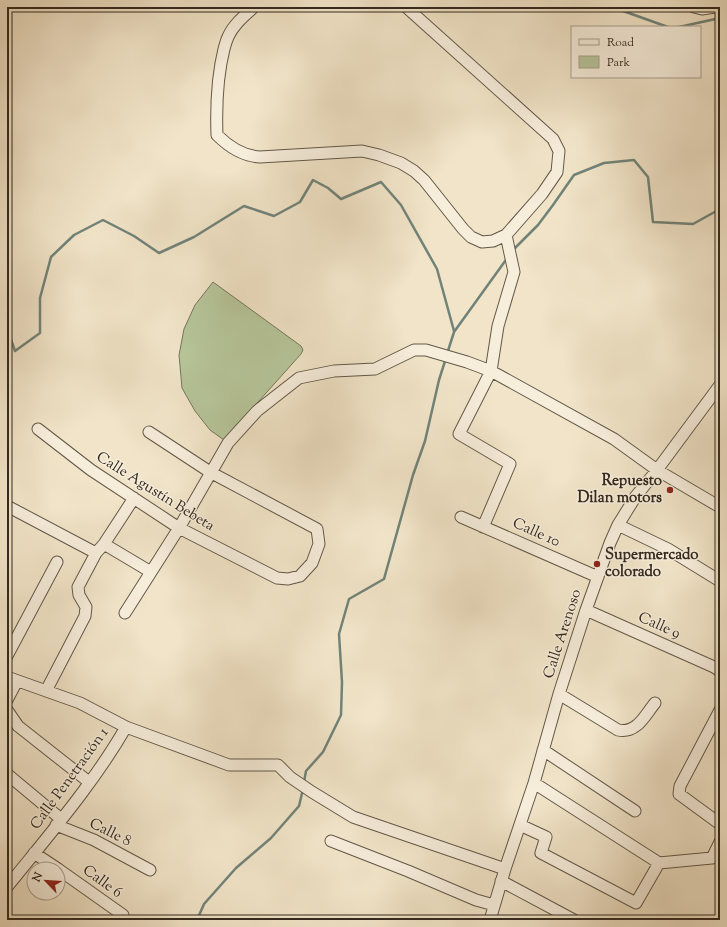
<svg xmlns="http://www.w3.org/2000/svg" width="727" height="927" font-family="'Sorts Mill Goudy',serif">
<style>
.green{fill:#b6c599;stroke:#74775c}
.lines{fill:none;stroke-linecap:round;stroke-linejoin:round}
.stream{stroke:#718379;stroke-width:2.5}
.minor-casing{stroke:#625848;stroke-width:13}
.minor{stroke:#f6eddb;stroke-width:11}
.poi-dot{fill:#8f2418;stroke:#f6eddb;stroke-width:1.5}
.labels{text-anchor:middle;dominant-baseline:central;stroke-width:3;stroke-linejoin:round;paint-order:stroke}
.poi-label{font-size:15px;font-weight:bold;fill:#33291e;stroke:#f6eddb;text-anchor:end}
.street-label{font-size:15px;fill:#33291e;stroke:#f6eddb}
</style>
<rect width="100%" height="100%" fill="#f1e4c8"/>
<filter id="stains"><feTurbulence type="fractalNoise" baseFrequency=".005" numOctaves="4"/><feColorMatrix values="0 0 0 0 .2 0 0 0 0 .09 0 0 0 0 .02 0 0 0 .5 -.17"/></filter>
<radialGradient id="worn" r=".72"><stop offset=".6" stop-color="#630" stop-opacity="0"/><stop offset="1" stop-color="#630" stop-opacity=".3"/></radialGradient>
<!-- green -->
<path class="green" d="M213 282 301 346 303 350 301 354 224 440 210 430 195 411 182 388 179 355 184 329 195 305Z"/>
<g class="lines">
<!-- stream -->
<path class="stream" d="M612 7 668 27
M679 27 720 18
M513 250 538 225 553 205 574 175 604 163 634 160 648 177 653 222 693 224 720 209
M7 328 15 351 40 333V298L51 257 74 235 103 220 134 236 159 253 194 237 244 206 274 216 300 202 313 180 328 188 341 199 381 182 401 205 437 269 454 331
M447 354 454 332 508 257
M304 782 306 771 323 752 341 715 342 682 339 634 349 599 384 579 413 475 425 441 439 380 446 358
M197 920 204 904 236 868 271 838 299 806 303 789"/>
<defs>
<path id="minor" d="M254 7C244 16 233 25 228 37 226 41 225 46 224 49 217 77 216 107 217 135 229 147 243 156 260 157L362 151 379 155 401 163 414 171 424 180 463 229 471 237 482 242 493 241 506 235 542 194 557 172 559 151 553 139 406 7
M694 7 702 9 715 7
M38 429 91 470 179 528 277 578 288 579 300 576 312 563 319 544 317 529 210 472 149 432
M7 506 96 553
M461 517 598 577
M618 525 668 549 720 581
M483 527 510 464 459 434 491 371 614 439 657 470 720 507
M104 544 151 572
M586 610 714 667 720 671
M125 613 179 528 228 443 257 411 299 378 334 371 375 369 414 350H426L467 362 491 371 498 326 514 272 506 235
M7 656 57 562
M7 677 80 703 126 727 229 765H278L290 777 312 792 353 817 505 869
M46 691 85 616 86 607 79 595 78 587 96 553 104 544 134 498
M559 694 618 730C637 734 645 715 655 703
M7 700 17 681
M7 710 18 726 89 782
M720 710 680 786 679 794 720 824
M543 750 635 811
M7 774 61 819
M534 783 659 863 712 858 720 842
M56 825 94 840 150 870
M520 825 546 837 541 853 636 903 659 863
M331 841 408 871 476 900 494 905
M34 853 58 869
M58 869 123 915 120 920
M501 881 574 920
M7 887C48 836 94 783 126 727
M490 920 505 869 534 783 559 694 586 610 610 543 618 525 636 496 657 470 720 385"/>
</defs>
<!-- minor casing -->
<use href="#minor" class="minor-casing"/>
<!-- minor -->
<use href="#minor" class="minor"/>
</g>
<!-- markers -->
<g class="poi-dot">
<circle cx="670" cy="490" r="4"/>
<circle cx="597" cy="564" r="4"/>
</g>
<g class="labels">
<!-- poi labels -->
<g class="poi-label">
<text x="662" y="481">Repuesto<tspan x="662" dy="17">Dilan motors</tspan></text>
<text x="605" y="555" text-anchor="start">Supermercado<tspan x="605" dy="17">colorado</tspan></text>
</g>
<!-- street labels -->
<g class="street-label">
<text transform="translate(155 492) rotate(32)">Calle Agustín Bebeta</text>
<text transform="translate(536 533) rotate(24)">Calle 10</text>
<text transform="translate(659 626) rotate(24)">Calle 9</text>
<text transform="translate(563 634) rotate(-72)">Calle Arenoso</text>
<text transform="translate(70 779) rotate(-54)">Calle Penetración 1</text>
<text transform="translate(110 833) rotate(26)">Calle 8</text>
<text transform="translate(102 882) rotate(36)">Calle 6</text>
</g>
</g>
<!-- margin -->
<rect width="727" height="927" fill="none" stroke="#f1e4c8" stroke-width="24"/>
<rect x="8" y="8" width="711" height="911" fill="none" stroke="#33291e" stroke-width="2"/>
<rect x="12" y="12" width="703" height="903" fill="none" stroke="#33291e"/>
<!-- legend -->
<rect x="571" y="26" width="130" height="52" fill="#f6eddb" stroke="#a89f8f"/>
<rect x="579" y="39" width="20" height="6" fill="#f6eddb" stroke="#a89f8f"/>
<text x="607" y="46" font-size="12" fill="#33291e">Road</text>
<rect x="579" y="56" width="20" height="12" fill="#b6c599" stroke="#a89f8f"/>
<text x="607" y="66" font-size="12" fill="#33291e">Park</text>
<!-- north arrow -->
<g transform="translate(46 881) rotate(295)"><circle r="19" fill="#f6eddb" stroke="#a89f8f"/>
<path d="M0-3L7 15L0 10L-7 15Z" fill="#8f2418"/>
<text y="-6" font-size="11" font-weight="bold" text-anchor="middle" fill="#33291e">N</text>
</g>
<rect width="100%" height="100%" filter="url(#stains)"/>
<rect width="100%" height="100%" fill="url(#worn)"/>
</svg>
